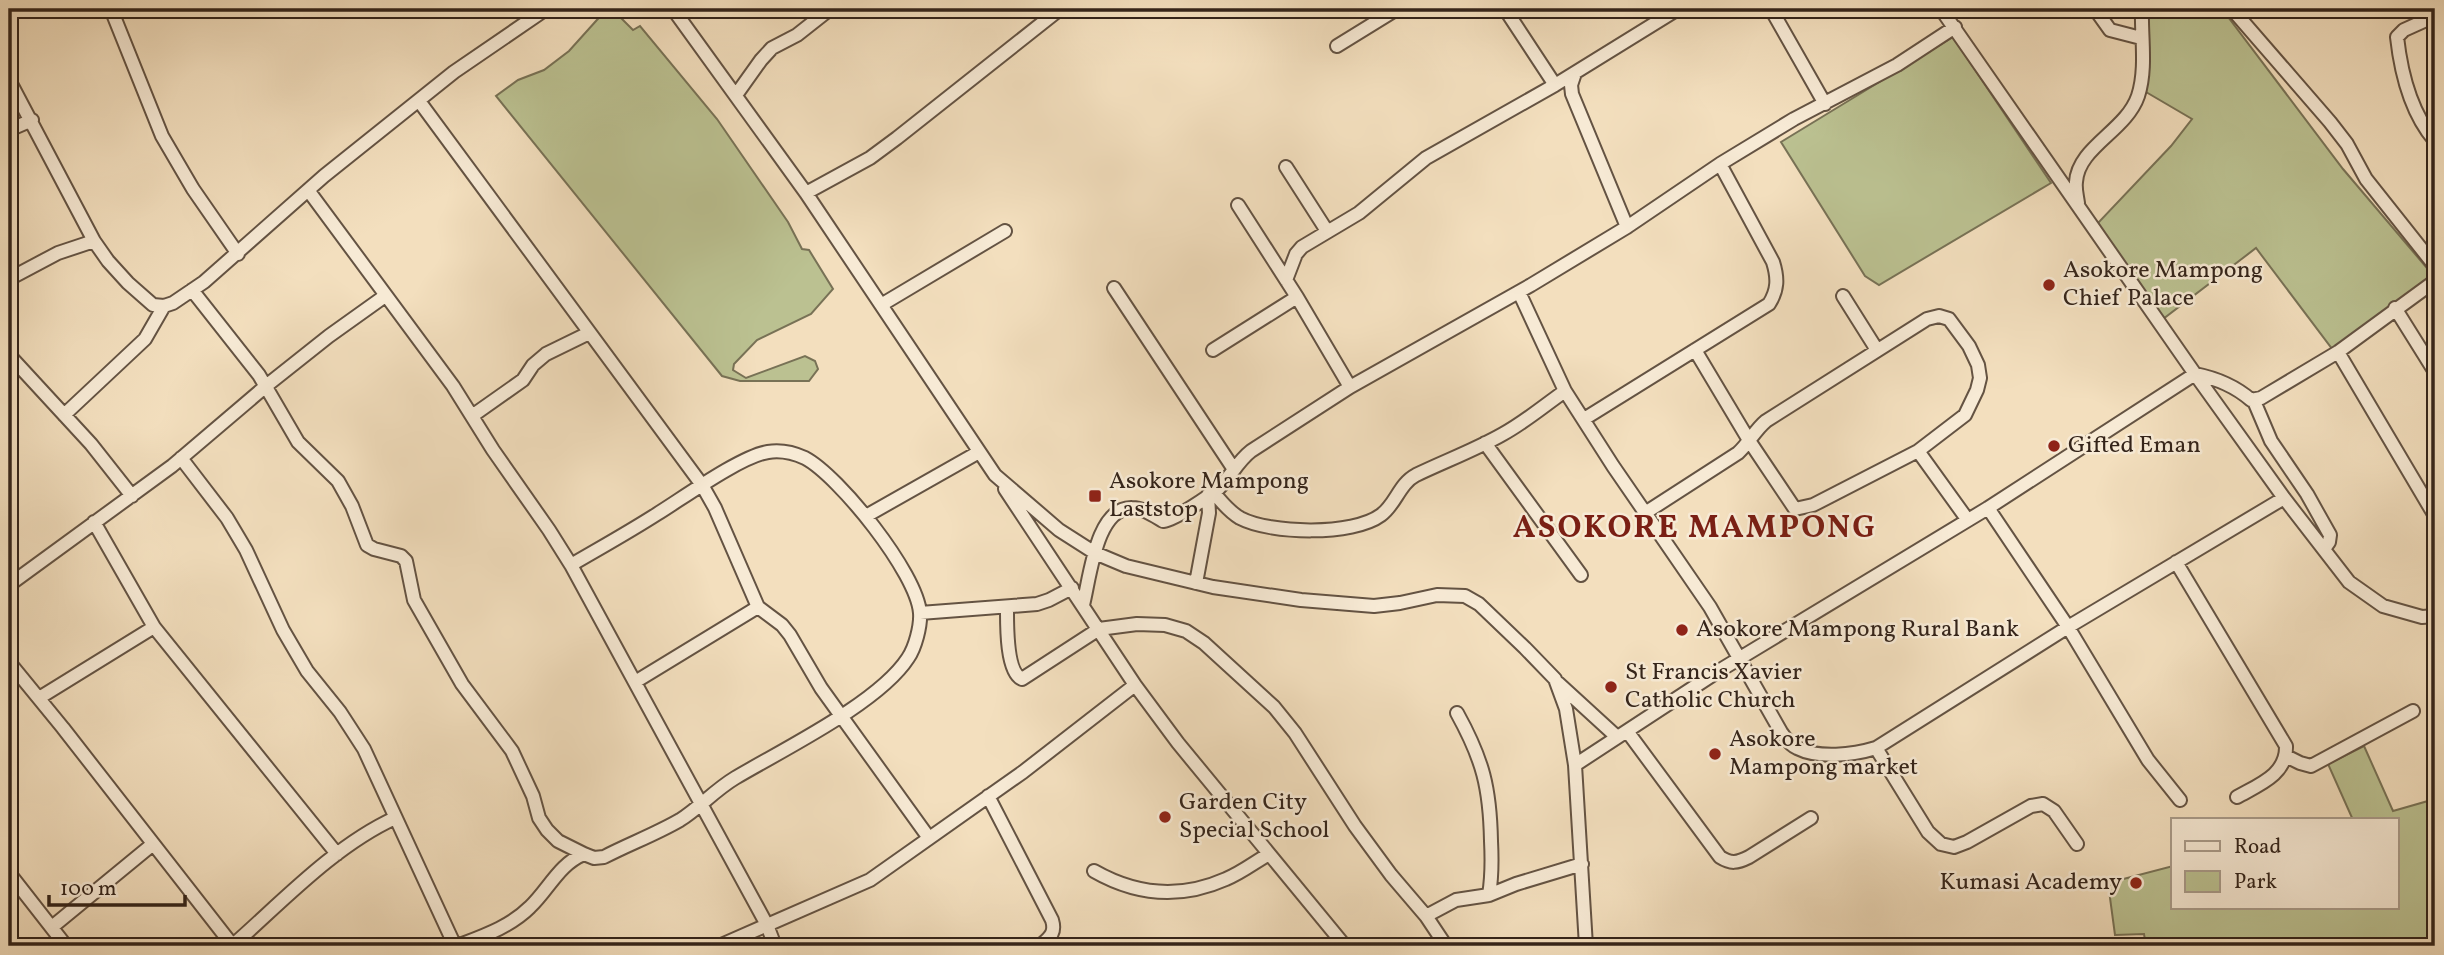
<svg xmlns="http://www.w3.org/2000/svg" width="2444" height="955" font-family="Vollkorn,serif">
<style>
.green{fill:#bbc191;stroke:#787256;stroke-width:2}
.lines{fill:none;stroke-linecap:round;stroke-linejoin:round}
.minor-casing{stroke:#645343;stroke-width:16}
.minor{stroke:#f7ead5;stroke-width:12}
.poi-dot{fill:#8f2418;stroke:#f7ead5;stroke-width:2.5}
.labels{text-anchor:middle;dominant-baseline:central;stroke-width:5;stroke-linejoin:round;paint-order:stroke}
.poi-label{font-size:24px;fill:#34241a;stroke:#f7ead5;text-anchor:start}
.district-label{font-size:32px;font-weight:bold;letter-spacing:2px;fill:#7a1f14;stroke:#f7ead5}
</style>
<rect width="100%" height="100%" fill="#f3dfbe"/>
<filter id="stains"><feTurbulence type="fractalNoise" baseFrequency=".00286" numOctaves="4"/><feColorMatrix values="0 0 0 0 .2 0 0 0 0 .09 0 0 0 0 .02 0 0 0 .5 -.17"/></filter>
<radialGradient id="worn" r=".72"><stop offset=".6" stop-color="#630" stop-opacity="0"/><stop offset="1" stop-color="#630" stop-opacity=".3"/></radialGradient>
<!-- green -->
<path class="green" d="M2150 9H2222L2343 169 2432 274 2408 297 2333 350 2256 248 2163 319 2097 224 2171 146 2192 119 2146 92V20Z
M605 11 611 16 616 13 633 30 640 26 717 119 788 222 802 249 809 250 833 289 811 314 757 340 734 364 733 370 746 378 805 356 815 361 818 369 809 381H740L722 376 496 96 518 80 544 70 569 51Z
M1953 37 2051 183 1879 285 1865 276 1781 142Z
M2364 746 2393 811 2428 801 2430 804 2435 802V946H2146L2144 934 2115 935 2108 883 2173 866V908H2397V820H2353L2328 764Z"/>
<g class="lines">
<defs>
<path id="minor" d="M111 9 162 136 193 189 238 254
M673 9 806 193 995 475 1059 530 1095 553 1126 566 1213 587 1301 600 1374 606 1400 603 1437 595 1465 596 1479 604 1525 648 1555 679 1566 709 1575 765 1586 946
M1505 9 1555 85
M1771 9 1825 104
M1941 9 2195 374 2284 498 2349 582 2383 606 2422 617 2435 616
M2095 9 2110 30 2141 38
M2232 9 2330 122 2347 144 2366 179 2435 266
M2435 16 2404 30 2397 37C2401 73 2411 113 2435 141
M1337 46 1397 9
M1575 73 1571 85 1572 94 1627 227
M9 80 94 241
M736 95 761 60 772 48 797 35 830 9
M419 101 702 485 715 508 758 607 782 625 790 635 821 688 929 838
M9 130 32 120
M1286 167 1327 231
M308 190 453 386 493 450 549 530 571 565 767 925 775 946
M806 193 870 158 897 138 1060 9
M2078 203C2077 196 2075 189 2076 182 2078 147 2126 131 2138 96 2147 69 2141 36 2142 9
M1238 205 1297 297 1350 387
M9 279 58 253 94 241 108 261 128 283 153 305 164 306 173 303 204 282 324 176 454 72 546 9
M1286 280 1296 254 1302 247 1359 213 1426 158 1555 85 1678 9
M1114 288 1233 468
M192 290 259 375 298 442 338 481 352 506 367 545 374 549 401 556 406 561 414 600 462 684 512 751 533 796 539 818 547 830 558 841 584 854 594 858 604 857C629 844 656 834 680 820 699 808 715 790 735 778 782 750 879 703 908 658 915 648 921 626 920 613 917 573 839 476 805 458 794 453 780 450 768 452 741 456 683 498 657 514 629 532 600 548 571 565
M1519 292 1565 391 1613 466 1710 607 1781 732C1785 738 1790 745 1797 748 1819 759 1853 755 1876 748L2068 627 2284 498
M1843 296 1877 350
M881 305 1005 231
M2395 308 2435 372
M1213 350 1297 297
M2338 352 2435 516
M9 355 91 444 132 496
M2254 401 2271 441 2307 494 2330 535 2329 542 2324 549
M64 415 145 339 164 306
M472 416 523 380 533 365 546 354 589 333
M1584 419 1769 304C1778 290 1778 278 1773 262L1720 164
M1485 443 1581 575
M1918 451 1967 519
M181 458 227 518 246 550 283 630 307 671 340 712 364 749 455 946
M1005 489 1135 685 1178 743 1345 946
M1213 492C1222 502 1228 511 1240 518 1270 534 1353 536 1381 515 1396 504 1399 484 1416 475 1445 461 1475 450 1503 434 1525 422 1545 405 1565 391
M1988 508 2068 627 2148 760 2180 800
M1645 513 1738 453C1749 443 1755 430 1766 421L1927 319 1939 316 1949 319 1969 346 1978 365 1980 378 1977 390 1965 415 1918 451 1813 505 1795 509 1750 442 1695 350
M866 516 979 452
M94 522 154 627 337 854
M2176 562 2286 746C2287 775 2258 785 2237 797
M1196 583 1209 513 1208 495
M9 585 172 466 266 386 329 336 385 296
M1083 605C1090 578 1096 507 1132 508 1143 508 1153 515 1163 521 1176 519 1208 497 1219 488 1231 476 1238 461 1251 451L1350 387 1531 285 1627 227 1720 164 1794 119 1897 65 1955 27
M1007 607C1007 623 1006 672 1022 679L1099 629 1137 624 1165 625 1186 631 1204 643 1274 707 1295 733 1355 826 1391 875 1426 916 1446 946
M920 613 1037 604 1049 600 1072 588
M9 662 63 728 233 946
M635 682 758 607
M1558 683 1617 737
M39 698 154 627
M1457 713C1483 760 1490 788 1491 841 1492 860 1492 877 1489 895
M1627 731 1720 857C1731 864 1737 863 1749 857L1811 818
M1876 748 1928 832 1941 844 1954 847 1967 842 2031 806 2043 804 2054 811 2077 844
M2286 756 2300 763 2311 766 2413 711
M1575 765 1717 672 1988 508 2195 374C2215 378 2235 386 2251 400L2261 398 2338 352 2435 281
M988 796 1052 920C1056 933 1050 937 1040 946
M1094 871C1136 895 1181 899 1226 879 1241 873 1255 862 1269 854
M9 873 66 946
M1426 916 1456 900 1489 895 1516 884 1582 864
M52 927 153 844
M232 946C282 902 334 846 395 818
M457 946C483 936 510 927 530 907 549 889 559 864 584 854
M719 946 870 880 1023 772 1135 685"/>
</defs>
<!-- minor casing -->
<use href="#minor" class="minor-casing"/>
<!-- minor -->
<use href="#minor" class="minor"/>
</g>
<!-- markers -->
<g class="poi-dot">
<circle cx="2049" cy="285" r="7"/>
<circle cx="2054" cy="446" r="7"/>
<rect x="1088" y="489" width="14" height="14" rx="3.5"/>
<circle cx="1682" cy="630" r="7"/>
<circle cx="1611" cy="687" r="7"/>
<circle cx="1715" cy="754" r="7"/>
<circle cx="1165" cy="817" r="7"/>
<circle cx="2136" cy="883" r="7"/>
</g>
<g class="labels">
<!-- poi labels -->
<g class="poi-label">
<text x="2063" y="271">Asokore Mampong<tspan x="2063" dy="28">Chief Palace</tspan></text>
<text x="2068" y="446">Gifted Eman</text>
<text x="1109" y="482">Asokore Mampong<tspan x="1109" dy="28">Laststop</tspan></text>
<text x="1696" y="630">Asokore Mampong Rural Bank</text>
<text x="1625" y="673">St Francis Xavier<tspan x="1625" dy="28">Catholic Church</tspan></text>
<text x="1729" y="740">Asokore<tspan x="1729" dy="28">Mampong market</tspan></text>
<text x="1179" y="803">Garden City<tspan x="1179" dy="28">Special School</tspan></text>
<text x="2122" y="883" text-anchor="end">Kumasi Academy</text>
</g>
<!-- district labels -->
<g class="district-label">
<text x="1695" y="529">ASOKORE MAMPONG</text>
</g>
</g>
<!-- margin -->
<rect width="2444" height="955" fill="none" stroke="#f3dfbe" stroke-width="35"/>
<rect x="10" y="10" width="2423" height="934" fill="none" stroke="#34241a" stroke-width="3.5"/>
<rect x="18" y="18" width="2409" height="920" fill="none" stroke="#34241a" stroke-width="2"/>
<!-- legend -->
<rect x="2171" y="818" width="228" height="91" fill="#f7ead5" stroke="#a99b8a" stroke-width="2"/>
<rect x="2185" y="841" width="35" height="10" fill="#f7ead5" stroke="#a99b8a" stroke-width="2"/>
<text x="2234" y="853" font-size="21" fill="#34241a">Road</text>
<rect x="2185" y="871" width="35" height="21" fill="#bbc191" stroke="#a99b8a" stroke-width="2"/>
<text x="2234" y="888" font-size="21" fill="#34241a">Park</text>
<!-- scale -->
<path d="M49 895v10h136v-10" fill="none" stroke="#34241a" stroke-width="3.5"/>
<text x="60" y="895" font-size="21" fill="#34241a" stroke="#f7ead5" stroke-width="5" paint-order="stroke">100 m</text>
<rect width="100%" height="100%" filter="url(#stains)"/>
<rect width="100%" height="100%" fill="url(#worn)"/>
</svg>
